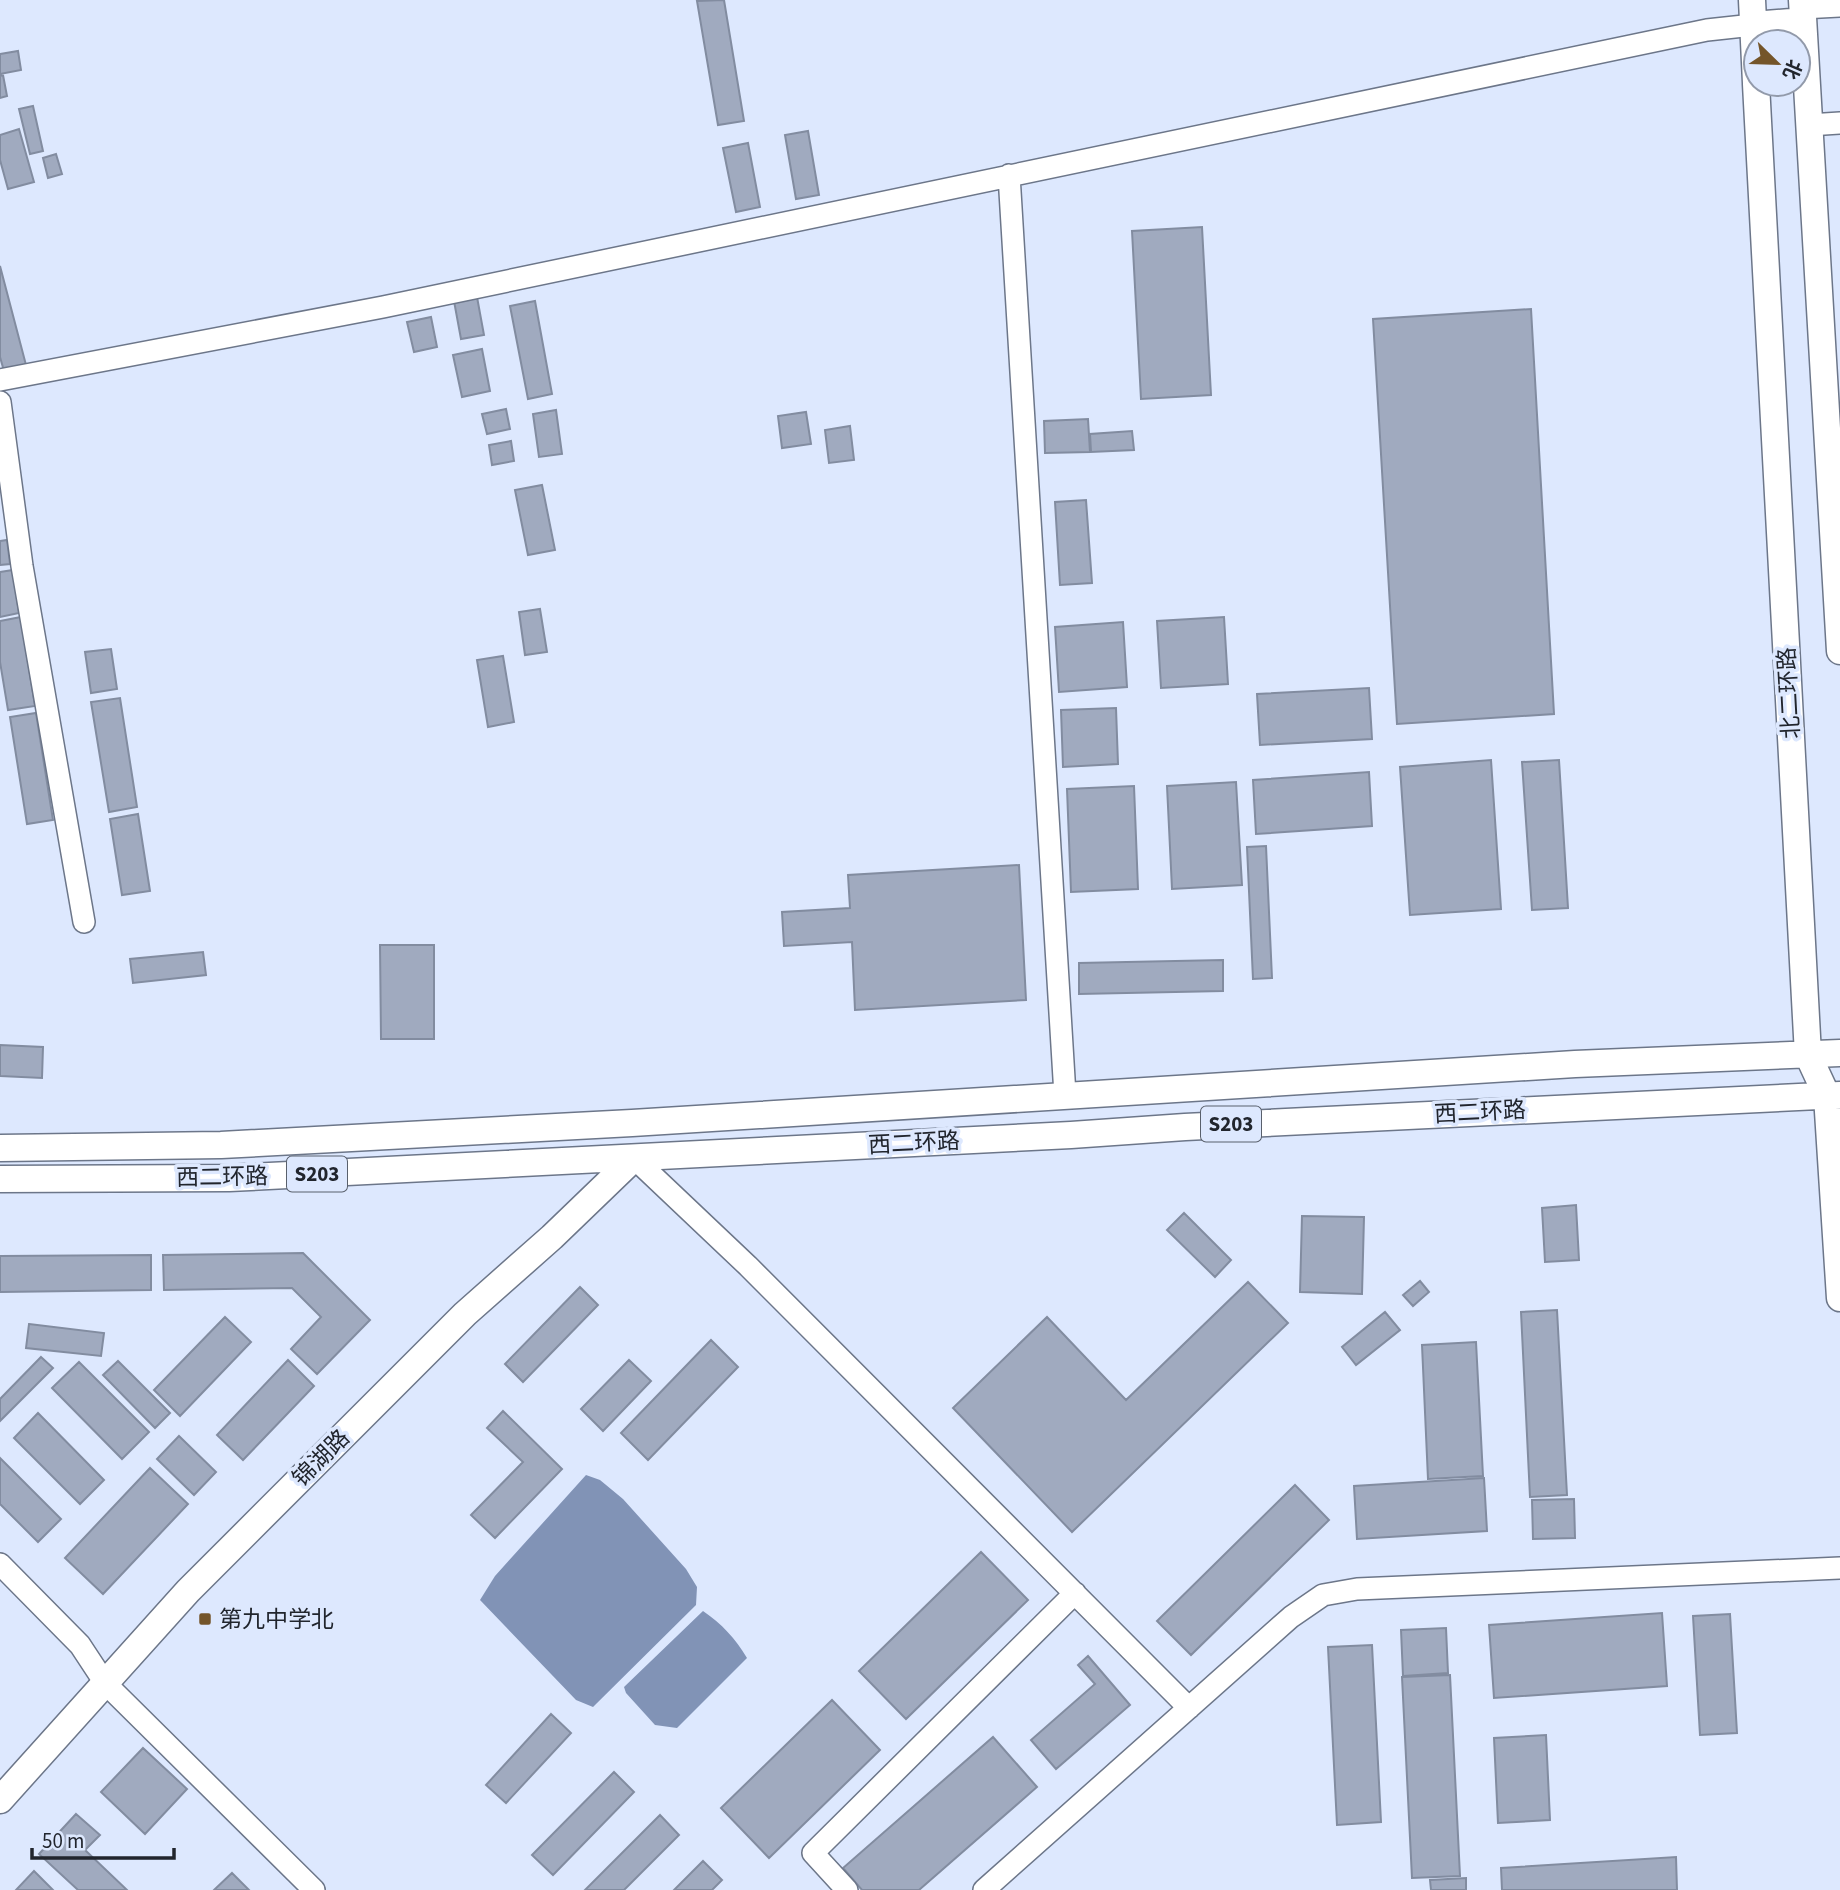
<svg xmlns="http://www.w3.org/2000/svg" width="1840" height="1890" font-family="'Source Sans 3','Noto Sans SC',sans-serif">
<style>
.water{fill:#8193b6}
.building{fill:#a0aabf;stroke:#828ca0;stroke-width:2}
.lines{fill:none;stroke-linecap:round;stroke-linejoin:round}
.minor-casing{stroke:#6c7689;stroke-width:24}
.major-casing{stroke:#6c7689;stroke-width:29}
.minor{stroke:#fff;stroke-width:21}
.major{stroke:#fff;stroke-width:26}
.poi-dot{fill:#74552a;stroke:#dde8fe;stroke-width:2.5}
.labels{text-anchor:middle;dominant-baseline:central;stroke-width:7;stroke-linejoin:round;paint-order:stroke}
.shield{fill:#dde8fe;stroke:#59606c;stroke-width:2}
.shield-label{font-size:21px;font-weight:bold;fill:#21252d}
.street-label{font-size:23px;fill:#21252d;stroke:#dde8fe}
.poi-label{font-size:23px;fill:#21252d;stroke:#dde8fe;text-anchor:start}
</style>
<rect width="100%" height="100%" fill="#dde8fe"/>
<!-- water -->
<path class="water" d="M586 1475 600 1480 623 1499 686 1569 697 1587 696 1605 593 1707 576 1700 480 1600 495 1576Z
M703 1611C722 1624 735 1638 747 1658L677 1728 655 1725 626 1693 624 1687Z"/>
<!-- building -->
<path class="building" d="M724 0 744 121 718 125 697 1Z
M18 51 21 70 0 74V54Z
M3 75 7 96 0 98V76Z
M33 106 43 151 30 154 19 109Z
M19 129 34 182 8 189 0 160V135Z
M808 131 819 195 796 199 785 135Z
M748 143 760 207 736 212 723 148Z
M56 154 62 174 48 178 43 158Z
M1202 227 1211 395 1141 399 1132 231Z
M0 266 26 365 4 371 0 357Z
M477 297 484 335 461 339 454 301Z
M535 301 552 394 528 399 510 306Z
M1531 309 1554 714 1397 724 1373 319Z
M431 317 437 347 414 352 407 322Z
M482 349 490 391 462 397 453 355Z
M506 409 510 429 487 434 482 414Z
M556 410 562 454 539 457 533 414Z
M806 412 811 444 782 448 778 416Z
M1088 419 1090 452 1045 453 1044 421Z
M850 426 854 460 829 463 825 430Z
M1132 431 1134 450 1091 452 1090 434Z
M511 441 514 461 492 465 489 445Z
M542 485 555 550 528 555 515 490Z
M1086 500 1092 583 1060 585 1055 502Z
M7 540 10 564 0 565V541Z
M13 570 19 613 0 617V572Z
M540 609 547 652 525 655 519 612Z
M21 617 35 706 8 710 0 662V621Z
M1224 617 1228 684 1161 688 1157 621Z
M1123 622 1127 687 1059 692 1055 627Z
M111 649 117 689 91 693 85 652Z
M503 656 514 722 488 727 477 660Z
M1369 688 1372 739 1260 745 1257 694Z
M120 698 137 807 109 812 91 702Z
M1116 708 1118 764 1063 767 1061 710Z
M36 713 53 820 27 824 10 717Z
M1491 760 1501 909 1410 915 1400 767Z
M1559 760 1568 908 1532 910 1522 762Z
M1369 772 1372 826 1256 834 1253 780Z
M1236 782 1242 885 1172 889 1167 786Z
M1134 786 1138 889 1071 892 1067 789Z
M138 814 150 891 122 895 110 819Z
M1266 846 1272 978 1253 979 1247 847Z
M1019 865 1026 1000 855 1010 852 942 784 946 782 912 850 908 848 875Z
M380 945H434V1039H381Z
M203 952 206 975 133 983 130 959Z
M1223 960V991L1079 994V963Z
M0 1045 43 1047 42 1078 0 1076Z
M1576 1205 1579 1260 1545 1262 1542 1208Z
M1184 1213 1231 1260 1215 1277 1167 1230Z
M1302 1216 1364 1217 1362 1294 1300 1292Z
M303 1253 370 1320 317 1374 291 1349 321 1317 292 1288 164 1290 163 1255Z
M151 1255V1290L0 1292V1256Z
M1420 1281 1429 1292 1413 1306 1403 1295Z
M1248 1282 1288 1323 1072 1532 953 1408 1047 1317 1126 1400Z
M580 1287 598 1305 523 1382 505 1364Z
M1557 1310 1567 1495 1530 1497 1521 1312Z
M1385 1312 1400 1330 1356 1365 1342 1347Z
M225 1317 251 1342 180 1416 154 1390Z
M29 1324 104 1333 101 1356 26 1348Z
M711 1340 738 1367 648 1460 621 1433Z
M1476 1342 1483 1476 1428 1479 1422 1345Z
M41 1357 53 1368 0 1421V1399Z
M288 1360 314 1386 243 1460 217 1435Z
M629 1360 651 1381 603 1431 581 1409Z
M118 1361 170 1413 155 1428 103 1375Z
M79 1362 149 1432 122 1459 52 1388Z
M503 1411 562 1469 495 1538 471 1515 523 1462 487 1428Z
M38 1413 104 1480 80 1504 14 1438Z
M179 1436 216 1472 194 1495 157 1459Z
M0 1458 61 1519 38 1542 0 1504Z
M150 1468 188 1504 103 1594 65 1558Z
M1484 1478 1487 1531 1357 1539 1354 1486Z
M1295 1485 1329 1520 1191 1655 1157 1621Z
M1574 1499 1575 1538 1533 1539 1532 1500Z
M981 1552 1028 1600 906 1719 859 1671Z
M1662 1613 1667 1686 1494 1698 1489 1625Z
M1730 1614 1737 1733 1700 1735 1693 1616Z
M1446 1628 1448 1673 1403 1676 1401 1630Z
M1372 1645 1381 1822 1337 1825 1328 1647Z
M1088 1656 1130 1705 1056 1769 1031 1740 1095 1684 1078 1665Z
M1450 1675 1460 1876 1412 1878 1402 1677Z
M832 1700 880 1750 769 1858 721 1808Z
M551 1714 571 1733 506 1803 486 1785Z
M1546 1735 1550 1820 1498 1823 1494 1738Z
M993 1737 1037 1787 919 1890H862L843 1868Z
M143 1748 187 1789 145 1834 101 1792Z
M614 1772 634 1792 553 1875 532 1855Z
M76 1814 100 1835 85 1850 127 1890H78L39 1854Z
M660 1815 679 1835 624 1890H585Z
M1676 1857 1677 1890H1502L1501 1868Z
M703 1861 722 1880 712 1890H674Z
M34 1871 53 1890H16Z
M232 1873 249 1890H214Z
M1466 1878V1890H1431L1430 1880Z"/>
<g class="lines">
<defs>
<path id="minor" d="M1802 8 1840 6
M1809 125 1840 123
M1009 175 1065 1095
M0 380 383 307 1707 30 1753 25
M0 402 22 566 84 922
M634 1158 748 1266 1189 1708
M0 1564 80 1645 105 1683 314 1890
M847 1890 813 1853 1075 1593
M984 1890 1291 1617 1323 1595 1357 1589 1840 1568"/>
<path id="major" d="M1752 0 1756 83
M1802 0 1840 651
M1753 25 1803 21
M1756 84 1808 1055 1827 1096 1840 1298
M0 1148 221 1145 632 1123 1575 1064 1840 1053
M0 1179 229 1178 1071 1135 1185 1127 1840 1095
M0 1800 188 1591 465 1314 552 1237 634 1158"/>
</defs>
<!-- minor casing -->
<use href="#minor" class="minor-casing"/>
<!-- major casing -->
<use href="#major" class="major-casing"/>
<!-- minor -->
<use href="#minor" class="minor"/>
<!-- major -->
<use href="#major" class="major"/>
</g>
<!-- markers -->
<rect class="poi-dot" x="198" y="1612" width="14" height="14" rx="3.5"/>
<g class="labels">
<!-- shield labels -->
<g class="shield">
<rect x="1201" y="1106.5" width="60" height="35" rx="5"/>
<rect x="287" y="1156.5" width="60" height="35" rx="5"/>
</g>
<g class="shield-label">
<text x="1231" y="1124">S203</text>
<text x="317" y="1174">S203</text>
</g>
<!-- street labels -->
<g class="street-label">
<text transform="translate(1789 693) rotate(-93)">北二环路</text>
<text transform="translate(1480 1112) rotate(-3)">西二环路</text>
<text transform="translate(914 1143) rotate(-3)">西二环路</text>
<text transform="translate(222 1177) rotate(-1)">西二环路</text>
<text transform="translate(321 1458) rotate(-45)">锦湖路</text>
</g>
<!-- poi labels -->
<g class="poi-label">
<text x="219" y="1619">第九中学北</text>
</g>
</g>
<!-- north arrow -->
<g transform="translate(1777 63) rotate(113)"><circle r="33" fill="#dde8fe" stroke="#929aaa" stroke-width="2"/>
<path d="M0-5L12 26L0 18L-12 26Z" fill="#74552a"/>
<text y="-10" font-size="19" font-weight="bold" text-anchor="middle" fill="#21252d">北</text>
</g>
<!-- scale -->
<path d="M32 1848v10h142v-10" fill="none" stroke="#21252d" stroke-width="3.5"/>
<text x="42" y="1848" font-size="21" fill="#21252d" stroke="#dde8fe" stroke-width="5" paint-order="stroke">50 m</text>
</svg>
